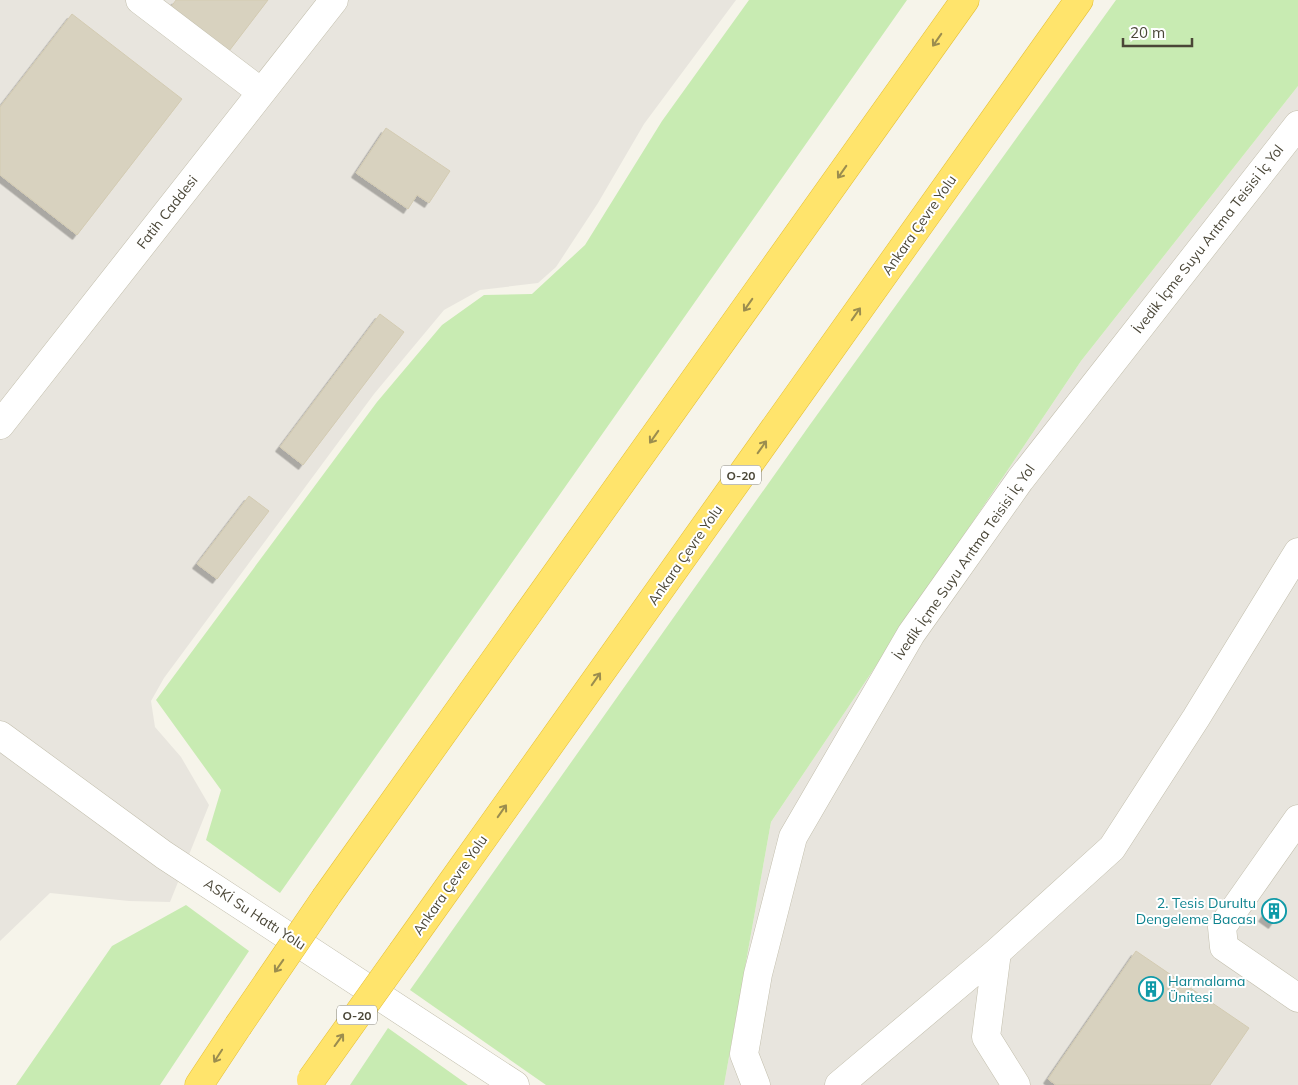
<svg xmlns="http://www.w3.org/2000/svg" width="1298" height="1085" font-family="Mulish,sans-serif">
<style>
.industrial{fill:#e8e5de}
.green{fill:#c8ebb2}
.building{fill:#d8d2bf;stroke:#d3cbb2;filter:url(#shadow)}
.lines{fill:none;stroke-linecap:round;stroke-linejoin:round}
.minor-casing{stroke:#c2beac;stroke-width:29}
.highway-casing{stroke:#e5bf35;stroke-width:29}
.minor{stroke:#fff;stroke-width:28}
.highway{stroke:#ffe46c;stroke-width:28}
.highway-bridge-casing{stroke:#e5bf35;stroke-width:29;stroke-linecap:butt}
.highway-bridge{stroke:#ffe46c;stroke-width:28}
.oneway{stroke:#9b8d4f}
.labels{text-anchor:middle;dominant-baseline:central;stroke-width:4;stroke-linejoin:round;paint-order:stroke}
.shield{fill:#fff;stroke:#807e73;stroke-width:1}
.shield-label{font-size:12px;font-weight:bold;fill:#4a4637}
.street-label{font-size:14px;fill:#4a4637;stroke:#fff}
.culture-label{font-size:14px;fill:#0d838f;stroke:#fff;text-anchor:end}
</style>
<defs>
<filter id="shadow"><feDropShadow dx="-4.5" dy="4.5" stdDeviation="0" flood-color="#0004"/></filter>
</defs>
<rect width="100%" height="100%" fill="#f6f4ea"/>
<!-- industrial -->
<path class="industrial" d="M0 0H736L644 124 598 203 556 267 538 283 480 290 444 310 374 394 164 678 151 701 155 727 181 757 209 805 170 902 129 901 50 893 0 941Z
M1298 86V1085H724L771 822 1081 361Z"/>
<!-- green -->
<path class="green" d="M749 0H907L280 893 206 840 221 790 156 700 377 402 442 325 484 295 532 294 585 245 662 121Z
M1116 0H1298V86L1081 361 771 822 724 1085H546L410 990 809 426Z
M186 905 249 951 160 1085H16L112 946Z
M388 1028 468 1085H350Z"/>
<!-- building -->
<path class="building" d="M176 0H268L229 51 171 7Z
M72 14 182 99 77 235 0 175V107Z
M386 128 450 171 429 203 417 195 408 209 356 173Z
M380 314 404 332 303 465 280 447Z
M249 496 269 511 217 579 197 564Z
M1276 898 1286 905 1273 924 1263 917Z
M1136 951 1249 1028 1210 1085H1056L1048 1079Z"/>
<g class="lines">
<defs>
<path id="minor" d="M140 0 261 92
M0 425 334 0
M0 735 164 855 515 1085
M1298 819 1222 927 1224 947 1298 998
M997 952 986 1037 1016 1085
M756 1085 744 1054 758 974 793 837 911 634 1020 480 1298 125
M839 1085 997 952 1112 848 1196 718 1298 552"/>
<path id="highway" d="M326 897 965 0
M403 951 1079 0
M199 1085 238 1026"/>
</defs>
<!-- minor casing -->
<use href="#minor" class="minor-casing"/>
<!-- highway casing -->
<use href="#highway" class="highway-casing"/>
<!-- minor -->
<use href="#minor" class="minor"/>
<!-- highway -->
<use href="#highway" class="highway"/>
<defs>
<path id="highway-bridge" d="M238 1026 326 897
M311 1080 403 951"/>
</defs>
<!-- highway-bridge casing -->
<use href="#highway-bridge" class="highway-bridge-casing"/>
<!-- highway-bridge -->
<use href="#highway-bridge" class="highway-bridge"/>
</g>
<!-- one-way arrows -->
<defs><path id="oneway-shaft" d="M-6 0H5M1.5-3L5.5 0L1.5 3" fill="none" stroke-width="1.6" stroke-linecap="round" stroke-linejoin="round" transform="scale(1.25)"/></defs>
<g class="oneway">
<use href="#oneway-shaft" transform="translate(937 40) rotate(125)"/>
<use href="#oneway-shaft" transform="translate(842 172) rotate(125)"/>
<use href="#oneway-shaft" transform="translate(748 305) rotate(125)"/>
<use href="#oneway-shaft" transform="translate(856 314) rotate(-55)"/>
<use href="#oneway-shaft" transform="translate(654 437) rotate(125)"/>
<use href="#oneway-shaft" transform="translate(762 447) rotate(-55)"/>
<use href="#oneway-shaft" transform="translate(596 679) rotate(-55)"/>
<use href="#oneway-shaft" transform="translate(502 811) rotate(-55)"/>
<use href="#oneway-shaft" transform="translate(279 966) rotate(125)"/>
<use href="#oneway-shaft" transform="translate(339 1040) rotate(-54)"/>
<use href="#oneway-shaft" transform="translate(218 1056) rotate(123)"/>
</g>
<!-- icons -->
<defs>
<symbol id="building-ring" viewBox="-11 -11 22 22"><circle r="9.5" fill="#fff" stroke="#0f9aa8" stroke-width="1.5"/><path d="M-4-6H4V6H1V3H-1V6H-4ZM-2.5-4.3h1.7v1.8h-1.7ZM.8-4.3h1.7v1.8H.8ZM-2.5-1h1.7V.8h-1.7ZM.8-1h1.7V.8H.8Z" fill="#0f9aa8"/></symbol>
</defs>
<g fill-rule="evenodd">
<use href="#building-ring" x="1260" y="897" width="28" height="28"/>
<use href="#building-ring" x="1137" y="975" width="28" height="28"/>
</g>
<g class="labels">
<!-- shield labels -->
<g class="shield">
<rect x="721" y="465.5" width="40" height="19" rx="4"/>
<rect x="337" y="1005.5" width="40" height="19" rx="4"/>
</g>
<g class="shield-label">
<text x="741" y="475">O-20</text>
<text x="357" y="1015">O-20</text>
</g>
<!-- street labels -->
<g class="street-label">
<text transform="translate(167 212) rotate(-52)">Fatih Caddesi</text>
<text transform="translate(919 225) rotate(-55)">Ankara Çevre Yolu</text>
<text transform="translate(1208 239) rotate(-52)">İvedik İçme Suyu Arıtma Teisisi İç Yol</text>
<text transform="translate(685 555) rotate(-55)">Ankara Çevre Yolu</text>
<text transform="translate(964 562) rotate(-55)">İvedik İçme Suyu Arıtma Teisisi İç Yol</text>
<text transform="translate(450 885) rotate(-55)">Ankara Çevre Yolu</text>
<text transform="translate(255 914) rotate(33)">ASKİ Su Hattı Yolu</text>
</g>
<!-- culture labels -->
<g class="culture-label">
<text x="1256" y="903">2. Tesis Durultu<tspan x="1256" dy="16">Dengeleme Bacası</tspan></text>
<text x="1168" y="981" text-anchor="start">Harmalama<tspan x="1168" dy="16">Ünitesi</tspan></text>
</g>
</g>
<!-- scale -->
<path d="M1123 38v8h69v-8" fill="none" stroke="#4a4637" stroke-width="2.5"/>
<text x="1130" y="38" font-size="15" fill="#4a4637" stroke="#ffffff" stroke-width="4" paint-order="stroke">20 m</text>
</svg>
